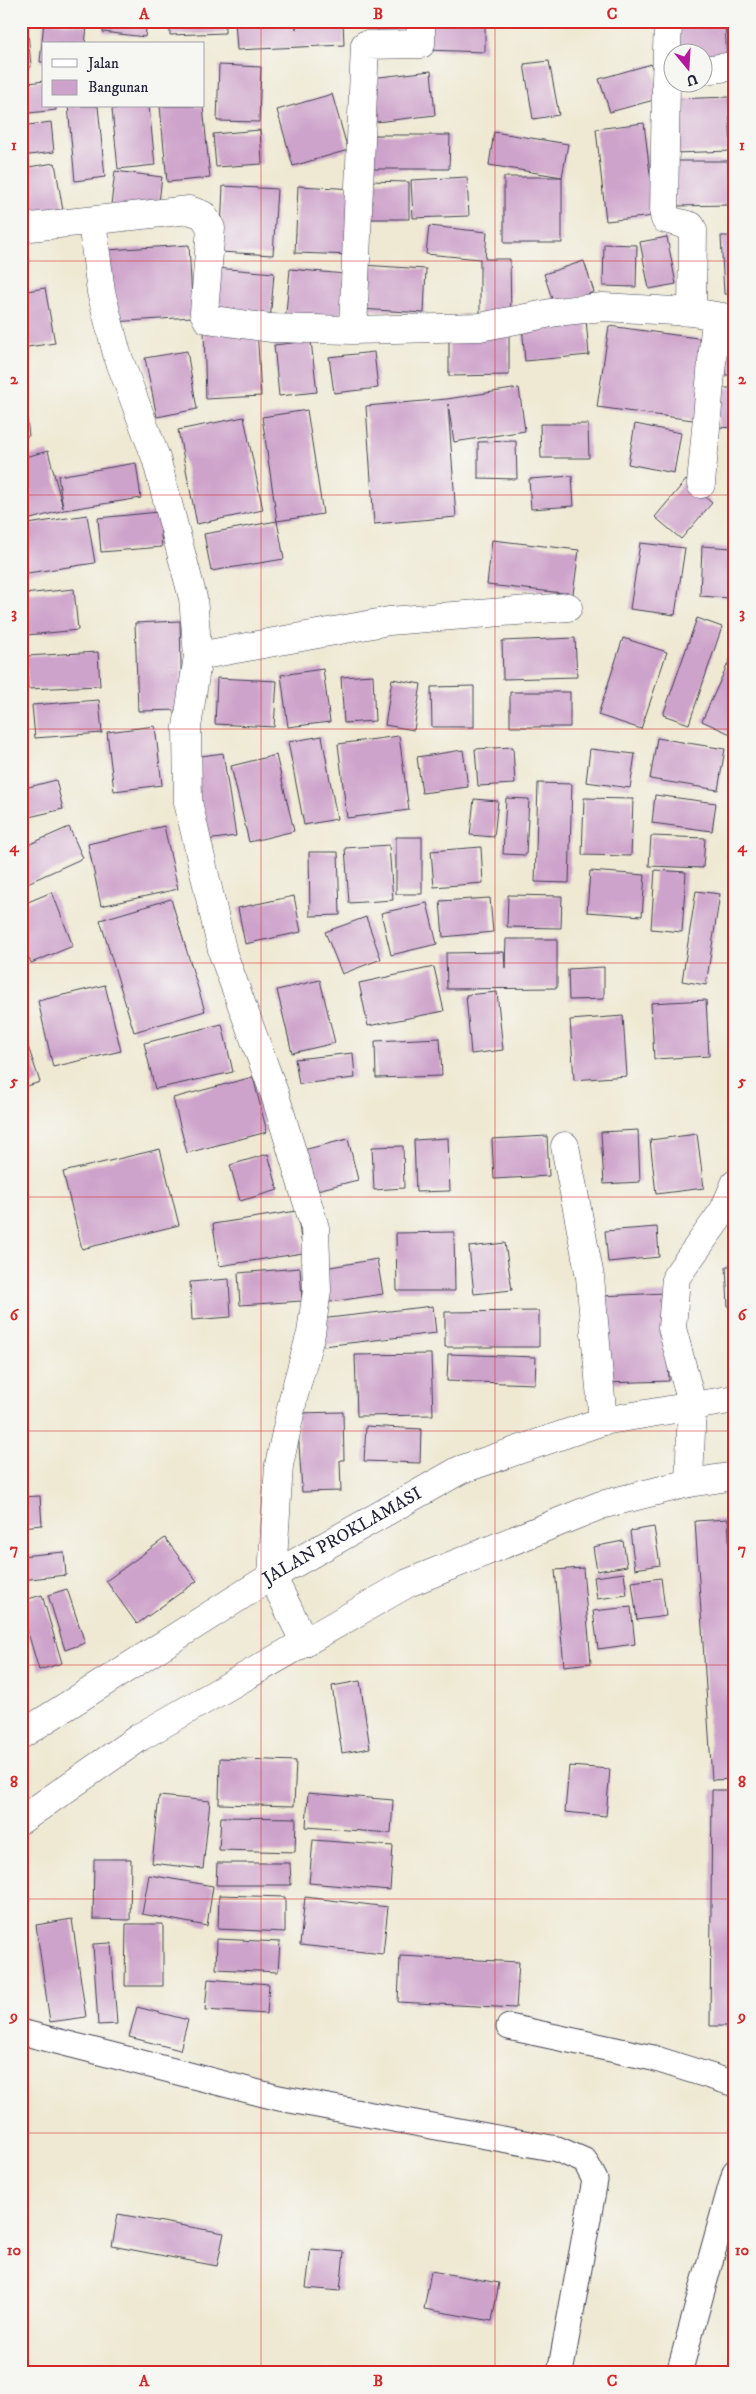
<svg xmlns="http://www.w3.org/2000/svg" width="756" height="2394" font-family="'IM FELL DW Pica',serif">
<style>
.building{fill:#cea3cb}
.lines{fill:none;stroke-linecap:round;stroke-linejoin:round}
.service-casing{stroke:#414052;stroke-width:27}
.minor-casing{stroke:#414052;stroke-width:29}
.tertiary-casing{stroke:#414052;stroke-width:29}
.service{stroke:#fff;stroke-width:25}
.minor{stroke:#fff;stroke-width:28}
.tertiary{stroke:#fff;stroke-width:28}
.grid{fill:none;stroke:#d62828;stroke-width:1;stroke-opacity:0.55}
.labels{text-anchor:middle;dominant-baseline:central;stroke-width:4;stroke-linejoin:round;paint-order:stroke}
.street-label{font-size:18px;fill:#22223b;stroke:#f6f6f2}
.neatline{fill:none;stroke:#d62828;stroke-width:2}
.grid-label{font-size:16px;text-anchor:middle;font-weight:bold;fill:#d62828}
</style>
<rect width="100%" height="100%" fill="#f6f6f2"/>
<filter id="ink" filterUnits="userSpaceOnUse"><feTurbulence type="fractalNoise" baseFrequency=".02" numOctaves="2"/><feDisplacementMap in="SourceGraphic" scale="10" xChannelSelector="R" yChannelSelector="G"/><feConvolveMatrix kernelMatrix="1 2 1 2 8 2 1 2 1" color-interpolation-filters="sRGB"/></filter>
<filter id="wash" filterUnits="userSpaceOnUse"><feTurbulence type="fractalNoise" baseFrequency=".0096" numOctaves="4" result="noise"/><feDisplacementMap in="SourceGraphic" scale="20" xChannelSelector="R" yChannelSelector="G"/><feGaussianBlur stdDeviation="1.12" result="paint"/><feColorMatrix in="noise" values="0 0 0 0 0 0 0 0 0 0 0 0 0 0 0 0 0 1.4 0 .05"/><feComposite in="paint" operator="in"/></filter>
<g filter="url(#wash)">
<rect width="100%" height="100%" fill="#efe9d3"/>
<g id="blocks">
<!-- building -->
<path class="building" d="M27 21 31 67H21V22Z
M44 21 87 26 85 44H44V62H40Z
M104 21H147L145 37 103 32Z
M170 21H225V33L170 35Z
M235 21H296V29V21H343L344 45 237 50Z
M379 21H414L413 38 377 34Z
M427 21H485V52L426 50Z
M611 21H638L637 24Z
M678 21H725L727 63 704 64V52H679Z
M549 61 559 115 533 119 524 64Z
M651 64 661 98 610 112 599 79Z
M219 65 261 67 259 122 217 121Z
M431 71 435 115 368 123 363 79Z
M44 81V106H56V110L21 114V84Z
M332 94 348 150 293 166 277 110Z
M729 97 731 151 674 153 673 99Z
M68 106H98L105 177 75 181Z
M149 106 155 165 118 169 112 109Z
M160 106H203L210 178 167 182Z
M51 122 54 152 21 156V126Z
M644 123 655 216 606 221 596 129Z
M260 130 262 164 216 167 213 134Z
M494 132 568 144 562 177 489 165Z
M360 135H450L449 169H360Z
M675 161H728L729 205 676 206Z
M55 163 64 217 21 224V168Z
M115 171 162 177 158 210 111 205Z
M467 177 469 216 413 218 411 180Z
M504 177H562V243H504Z
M369 181 409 182V219H369Z
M223 186 277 189 273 255 220 252Z
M298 186 357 189 354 255 295 253Z
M429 226 487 232 485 259H510L511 319H480V259L426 254Z
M721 236H735V294H724Z
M667 237 676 284 649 289 640 242Z
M604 244 637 245 636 287 603 286Z
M189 245 193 317 112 322 107 250Z
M584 261 594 292 554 305 544 274Z
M362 265 426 269 424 313 359 309Z
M216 268 274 273 270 323 212 318Z
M290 269 345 274 339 329 285 324Z
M45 288 55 343 21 348V292Z
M586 319 589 355 525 361 522 324Z
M609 326 712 340 700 421 597 407Z
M257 327 261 396 206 399 204 330Z
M726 330H735V375H725Z
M449 335H509V375L449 376Z
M311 341 317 392 279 396 274 345Z
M187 351 197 409 157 417 145 358Z
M374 352 378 388 334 393 329 357Z
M519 388 525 431 454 442 448 404 456 517 374 524 366 406 447 399Z
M719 388H735V428L718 427Z
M25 402 29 436 21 437V403Z
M307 410 323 514 277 521 262 417Z
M244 417 263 510 197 524 178 430Z
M540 424H588L589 458H541Z
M635 424 681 433 674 473 628 464Z
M516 441 517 479 478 478V442Z
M48 451 63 508 58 476 136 463 141 498 64 510 27 520 21 499V458Z
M572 476 574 506 531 509 529 479Z
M686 480 712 503 681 539 655 517Z
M159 512 162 547 101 552 98 518Z
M87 515 95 563 21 574V525Z
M277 521 284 559 211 571 204 534Z
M492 540 579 550 573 594 487 585Z
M640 543 685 548 675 615 630 609Z
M702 546 732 548 729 598 700 596Z
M74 589 78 630 27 635 23 594Z
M697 618 722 627 689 724 663 715Z
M180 621 182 710 138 711 135 623Z
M575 638 577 677 503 679 502 641Z
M623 638 667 652 641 729 598 715Z
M735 648V736L702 721Z
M98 652 100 686 28 689 26 656Z
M323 669 330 722 288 727 281 675Z
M373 675 375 721 344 723 341 677Z
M217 678 277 681 274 727 215 724Z
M392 679 421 684 414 730 385 725Z
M474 686V727H432L431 687Z
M510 692H570V727H510Z
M99 700 102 733 35 738 32 705Z
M155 726 162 785 114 791 107 732Z
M322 736 337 819 304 825 288 742Z
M399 736 409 810 347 818 338 744Z
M657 738 725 749 718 790 650 779Z
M513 747 515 784 478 786 475 749Z
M590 749 635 754 630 788 586 782Z
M463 750 468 787 422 793 417 757Z
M223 753 236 836 206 840 194 757Z
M276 755 294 831 249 842 231 766Z
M56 780 63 809 21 819V789Z
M538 783 572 784 569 883 535 882Z
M655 795 716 803 712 831 652 823Z
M506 798 529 799 526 855 503 854Z
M584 798 633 799 631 856 582 855Z
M474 799 498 801 494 837 470 835Z
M734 824H735V858L728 857Z
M164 826 178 889 101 906 88 844Z
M69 827 83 858 21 886V848Z
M651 836 705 838 703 868 649 866Z
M396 837H422V894H396Z
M389 845 393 900 349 903 345 848Z
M481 847 483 883 434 887 431 851Z
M309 852H338L340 915 310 916Z
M655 870 686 872 682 932 651 929Z
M590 871 645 875 642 916 587 912Z
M696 891 720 894 706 985 682 981Z
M52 892 73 946 31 963 21 939V905Z
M508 895 562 896 561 928 507 927Z
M294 896 301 932 245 944 238 908Z
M490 898 493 932 443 937 440 901Z
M171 899 205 1011 134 1032 100 920Z
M427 903 437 944 391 955 381 913Z
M366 917 381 959 342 974 325 932Z
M506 939H557V988L447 989 446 953 504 952 505 968Z
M434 967 444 1011 368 1026 359 983Z
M604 967V999L569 1000 568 969Z
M320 980 335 1043 292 1053 277 990Z
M105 985 121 1051 53 1067 38 1001Z
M497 992 503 1050 471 1054 466 995Z
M706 1000 709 1056 654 1059 651 1003Z
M623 1016 627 1076 574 1080 570 1020Z
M222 1024 233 1072 155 1089 144 1043Z
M21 1026 40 1082 21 1088Z
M440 1038 442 1076 376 1078 375 1041Z
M353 1053 355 1078 299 1084 295 1059Z
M253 1077 267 1132 187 1153 173 1098Z
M638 1130 640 1182 604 1184 601 1132Z
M697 1134 704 1188 656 1194 650 1140Z
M547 1136 549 1176 494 1179 492 1139Z
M448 1138 450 1191 416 1192 414 1140Z
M348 1139 358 1180 313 1191 303 1150Z
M403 1146 404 1188 374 1190 372 1147Z
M160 1149 179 1225 82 1249 63 1172Z
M268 1154 278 1190 240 1201 230 1165Z
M297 1211 303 1253 219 1266 213 1224Z
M657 1227 659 1257 608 1262 605 1231Z
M454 1232 455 1291H397L396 1233Z
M505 1243 512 1290 474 1294 469 1247Z
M377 1259 383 1294 324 1303 319 1269Z
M726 1266H735V1307H728Z
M300 1268 302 1301 240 1305 238 1273Z
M229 1279 231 1317 192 1320 190 1282Z
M665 1293 669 1381 605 1383 601 1296Z
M433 1306 436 1333 323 1346 320 1319Z
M539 1311V1347H445V1312Z
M431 1354 433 1415 357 1416 355 1355Z
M448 1354 536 1357 535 1384 447 1381Z
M343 1412 344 1460H340L341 1491 302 1492 297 1413Z
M366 1426 421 1429 420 1463 364 1461Z
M40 1496 42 1525 21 1527V1497Z
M728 1519 731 1575 735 1574V1779L712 1780 695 1521Z
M654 1527 660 1565 635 1569 630 1531Z
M165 1538 197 1581 137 1624 106 1581Z
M623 1541 627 1566 597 1571 593 1547Z
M64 1552 66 1575 21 1580V1556Z
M583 1568 591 1663 564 1666 555 1570Z
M624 1573 627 1595 597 1599 594 1577Z
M661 1578 666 1616 637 1620 632 1582Z
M67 1589 85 1643 65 1650 48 1595Z
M42 1595 62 1663 39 1670 21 1609V1601Z
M631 1607 635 1644 598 1649 593 1611Z
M360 1681 370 1748 342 1753 332 1686Z
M220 1758 296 1761 294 1806 219 1804Z
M569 1766 610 1769 606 1816 565 1812Z
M712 1790H735V2026H710Z
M308 1793 393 1800 391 1833 306 1827Z
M159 1796 210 1801 203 1869 152 1863Z
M221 1817 296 1818 295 1852 219 1850Z
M313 1840 393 1846 390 1890 309 1883Z
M94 1859H131L130 1920 93 1919Z
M217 1863H290L291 1885H216Z
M149 1875 213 1886 207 1926 142 1914Z
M219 1895 285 1897V1932L218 1929Z
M305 1897 388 1907 383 1954 300 1945Z
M72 1919 86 2017 50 2022 36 1925Z
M126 1924H163V1986H125Z
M217 1939 280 1942 278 1972 216 1969Z
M111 1943 117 2024 98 2025 93 1944Z
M400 1956 519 1962 516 2008 398 2002Z
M208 1979 269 1984 267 2014 205 2010Z
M137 2007 188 2020 180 2050 129 2037Z
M118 2214 224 2233 217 2266 112 2246Z
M311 2249 344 2252 340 2291 306 2288Z
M431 2271 499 2283 492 2321 424 2309Z"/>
</g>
</g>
<g filter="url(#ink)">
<use href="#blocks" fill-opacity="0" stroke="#414052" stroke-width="1"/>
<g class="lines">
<defs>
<path id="service" d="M509 2027 653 2058 735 2084
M21 2032 279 2098 557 2149 585 2161 595 2180 560 2373
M679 2373 735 2172"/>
<path id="minor" d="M668 21 666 79 674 77
M704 70 735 66
M666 79 664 215 665 219 691 226 693 230 692 312
M92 222 101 292 117 354 156 458 193 598 198 656 187 727 188 802 223 954 275 1095 315 1228 317 1290 311 1333 294 1395 279 1465 272 1576 305 1643
M21 228 189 210 203 215 211 228 204 313 207 319 270 328 353 330 480 327 556 312 603 307 692 312 735 319
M353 330 365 45 421 44V21
M701 484 716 317
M198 656 389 621 568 607
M565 1146 590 1277 603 1421
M689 1483 692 1404 672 1328 676 1277 724 1210 735 1184"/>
<g id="tertiary">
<path id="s1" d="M21 1735 272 1576 460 1470 603 1421 735 1399"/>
<path d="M21 1820 140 1737 408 1583 601 1505 689 1483 735 1476"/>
</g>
</defs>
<!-- service casing -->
<use href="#service" class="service-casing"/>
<!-- minor casing -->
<use href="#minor" class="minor-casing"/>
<!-- tertiary casing -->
<use href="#tertiary" class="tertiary-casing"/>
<!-- service -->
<use href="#service" class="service"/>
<!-- minor -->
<use href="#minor" class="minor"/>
<!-- tertiary -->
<use href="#tertiary" class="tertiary"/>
</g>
</g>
<!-- grid -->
<path class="grid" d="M261 21V2373M495 21V2373M21 261H735M21 495H735M21 729H735M21 963H735M21 1197H735M21 1431H735M21 1665H735M21 1899H735M21 2133H735"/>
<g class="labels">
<!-- street labels -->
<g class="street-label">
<text stroke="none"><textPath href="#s1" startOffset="378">JALAN PROKLAMASI</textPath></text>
</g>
</g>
<!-- margin -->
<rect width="756" height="2394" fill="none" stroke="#f6f6f2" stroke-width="55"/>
<!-- legend -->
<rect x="42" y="42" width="162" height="65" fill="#f6f6f2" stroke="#a1a1a9"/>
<rect x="52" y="59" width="25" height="8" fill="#ffffff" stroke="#a1a1a9"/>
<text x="88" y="68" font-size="15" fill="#22223b">Jalan</text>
<rect x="52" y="80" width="25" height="15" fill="#cea3cb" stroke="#a1a1a9"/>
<text x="88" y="92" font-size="15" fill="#22223b">Bangunan</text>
<!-- north arrow -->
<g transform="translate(688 68) rotate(162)"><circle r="24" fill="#f6f6f2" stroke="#a1a1a9"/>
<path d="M0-4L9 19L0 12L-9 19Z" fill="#b5179e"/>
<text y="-8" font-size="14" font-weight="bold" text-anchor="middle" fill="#22223b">U</text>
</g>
<rect x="28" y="28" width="700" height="2338" class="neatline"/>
<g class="grid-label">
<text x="144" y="19">A</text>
<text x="378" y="19">B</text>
<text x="612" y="19">C</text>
<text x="14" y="150">1</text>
<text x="742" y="150">1</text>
<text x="14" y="384">2</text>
<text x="742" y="384">2</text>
<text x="14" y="618">3</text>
<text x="742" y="618">3</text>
<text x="14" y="852">4</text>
<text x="742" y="852">4</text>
<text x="14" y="1086">5</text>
<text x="742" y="1086">5</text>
<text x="14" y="1320">6</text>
<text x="742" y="1320">6</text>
<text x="14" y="1554">7</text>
<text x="742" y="1554">7</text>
<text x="14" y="1787">8</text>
<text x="742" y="1787">8</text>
<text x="14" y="2021">9</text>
<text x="742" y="2021">9</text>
<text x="14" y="2255">10</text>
<text x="742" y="2255">10</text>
<text x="144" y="2386">A</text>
<text x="378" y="2386">B</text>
<text x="612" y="2386">C</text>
</g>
</svg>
